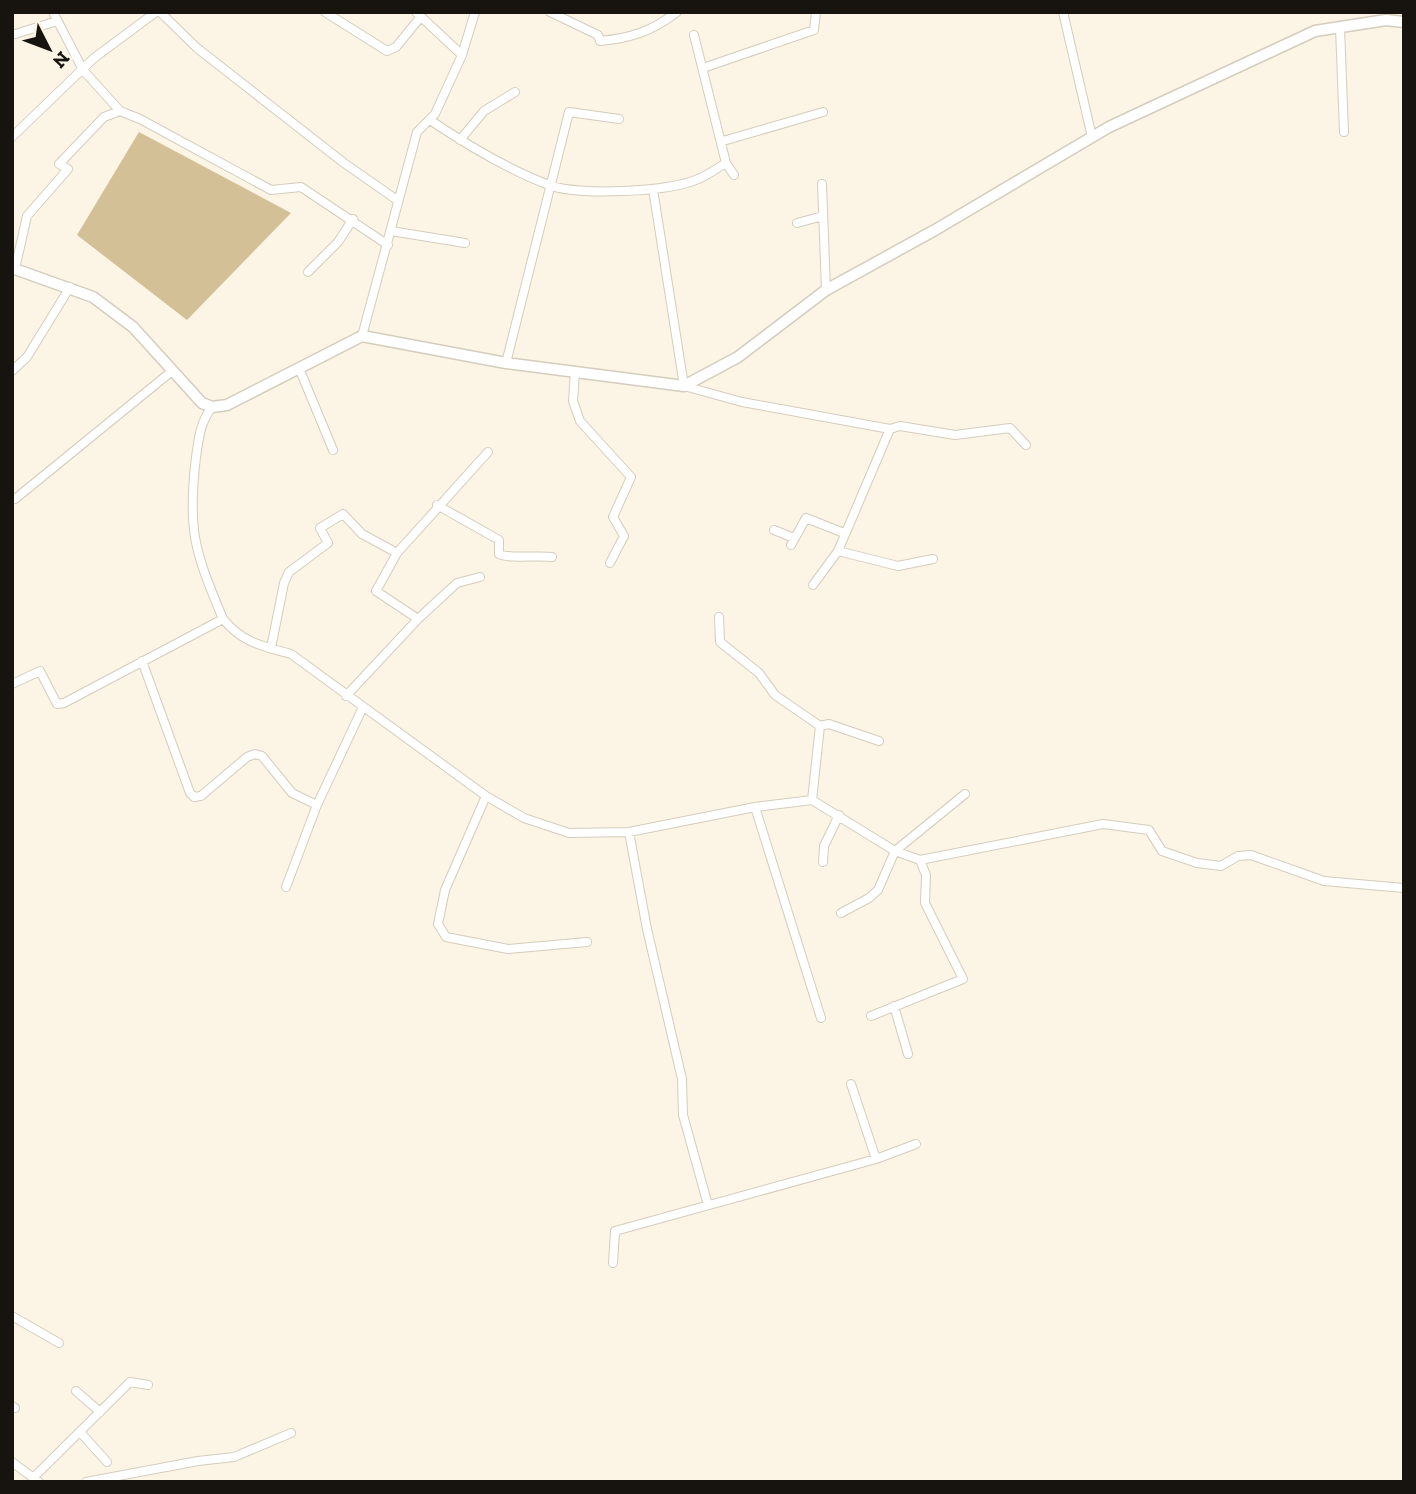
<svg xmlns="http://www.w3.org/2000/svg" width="1416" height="1494" font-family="'Zilla Slab',serif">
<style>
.green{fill:#d3c097}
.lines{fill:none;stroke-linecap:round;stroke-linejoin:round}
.minor-casing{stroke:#d4cdbd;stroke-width:10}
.tertiary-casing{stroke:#d4cdbd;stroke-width:13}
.minor{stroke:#fff;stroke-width:8}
.tertiary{stroke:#fff;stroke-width:10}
</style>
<rect width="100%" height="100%" fill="#fcf4e4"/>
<!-- green -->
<path class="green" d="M139 132 291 213 187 320 77 235Z"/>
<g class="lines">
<defs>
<path id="minor" d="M53 12 83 70 120 111
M160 12 197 48 344 163 397 200
M325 12 387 51 396 47 419 19
M416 12 462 55
M550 12 598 35 600 41C632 38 652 31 677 12
M1063 12 1092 137
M1340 28 1344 132
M12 35 57 21
M694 35 726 163 734 175
M703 68 814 30 816 12
M430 120C467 145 507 169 549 185 577 196 670 192 698 179 708 175 717 168 726 163
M12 137 94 58 156 12
M460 140 484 111 515 92
M723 141 823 112
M822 184 826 290
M653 189 684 386 742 402 890 429 900 426 955 435 1010 428 1026 445
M797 223 823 216
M391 231 465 243
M15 269 27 216 68 169 59 164 104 117 120 111 140 119 271 190 301 187 388 245
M308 272 338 242 353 219
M362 336 417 132 435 114 462 55 475 12
M506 363 569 112 619 119
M299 368 333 450
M12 371 27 357 70 287
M575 372 573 401 580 421 631 477 613 517 624 536 610 563
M15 499 172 371
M437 505 499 540V554C508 559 538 555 552 557
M774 530 794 538
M791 545 806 518 844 533
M838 551 898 566 933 559
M813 585 838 551 890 429
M719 617 720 642 759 673 775 695 820 726 829 724 879 741
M223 619C243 643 262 646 291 654L486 796 524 818 569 833 629 832 755 807 812 800 895 851 920 860 1103 824 1149 830 1162 851 1197 863 1221 866 1238 856 1251 855 1324 881 1404 888
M418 619 376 591 397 553 488 452
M271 648 284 583 289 572 328 543 320 528 343 514 362 534 397 553
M142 661 190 793 194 797 201 796 247 757 255 754 262 756 292 793 317 805
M12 684 40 671 57 704 64 703 223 619C195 552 187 531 196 457 199 437 200 423 212 407
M346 696 418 619 457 583 480 577
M486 796 445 890 438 924 446 937 508 949 587 942
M812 800 820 726
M755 807 821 1018
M629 832 647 929 682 1079 683 1115 708 1205
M823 862 824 846 839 815
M286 887 317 805 363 707
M841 913 869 898 878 890 895 851 965 794
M894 1006 908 1054
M871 1016 963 979 925 903 926 875 920 860
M851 1084 876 1159
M613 1263 615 1231 876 1159 916 1144
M12 1316 59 1343
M76 1391 100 1412
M12 1406 15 1408
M80 1432 107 1462
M12 1462 39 1482
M34 1477 130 1382 148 1385
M86 1482 198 1461 234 1457 291 1433"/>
<path id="tertiary" d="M12 268 93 297 133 327 202 403 212 407 227 405 362 336 506 363 684 386 738 357 826 290 935 230 1109 127 1315 31 1386 20 1404 22"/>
</defs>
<!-- minor casing -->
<use href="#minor" class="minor-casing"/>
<!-- tertiary casing -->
<use href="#tertiary" class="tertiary-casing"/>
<!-- minor -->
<use href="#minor" class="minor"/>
<!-- tertiary -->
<use href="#tertiary" class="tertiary"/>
</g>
<!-- border -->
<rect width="1416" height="1494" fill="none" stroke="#17140f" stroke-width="28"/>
<!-- north arrow -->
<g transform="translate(49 49) rotate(132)" stroke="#fcf4e4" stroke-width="5" paint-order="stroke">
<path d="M0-5L12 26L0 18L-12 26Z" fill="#17140f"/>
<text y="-10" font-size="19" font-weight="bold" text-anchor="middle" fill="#17140f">N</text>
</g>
</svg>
